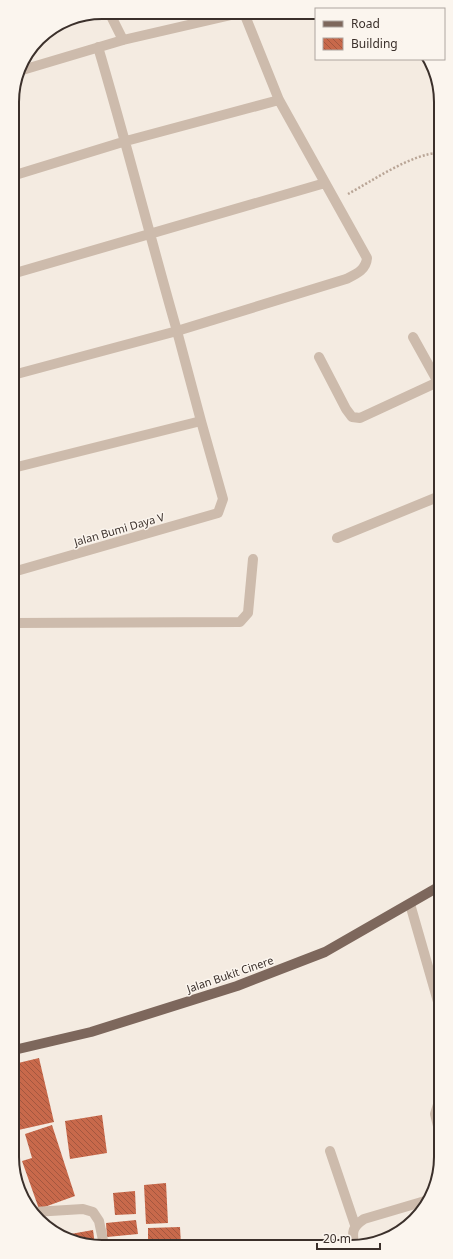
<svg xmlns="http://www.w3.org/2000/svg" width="453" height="1259" font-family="'Noto Sans',sans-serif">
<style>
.building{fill:url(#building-back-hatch)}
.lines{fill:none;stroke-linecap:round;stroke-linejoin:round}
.path{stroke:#b9a596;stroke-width:2.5;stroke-dasharray:2 2;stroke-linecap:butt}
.minor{stroke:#cdbbac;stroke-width:10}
.major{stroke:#7d675c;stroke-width:10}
.labels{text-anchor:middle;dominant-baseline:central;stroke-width:3;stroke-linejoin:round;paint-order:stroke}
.street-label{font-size:11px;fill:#3b302b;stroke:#fbf5ee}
.rim{fill:none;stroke:#3b302b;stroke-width:2}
</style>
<defs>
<pattern id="building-back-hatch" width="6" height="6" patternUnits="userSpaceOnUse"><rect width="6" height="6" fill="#c8694b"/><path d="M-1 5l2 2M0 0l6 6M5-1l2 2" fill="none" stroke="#a4573f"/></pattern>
</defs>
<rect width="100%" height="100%" fill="#f4ebe1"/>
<!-- building -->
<path class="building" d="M39 1058 54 1122 14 1131V1064Z
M102 1115 107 1153 70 1159 65 1121Z
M52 1125 75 1196 39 1209 22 1161 32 1158 25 1134Z
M166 1183 168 1223 146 1224 144 1185Z
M135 1191 136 1214 115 1215 113 1193Z
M136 1220 138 1234 107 1237 106 1223Z
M180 1227 181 1245H148V1228Z
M93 1230 95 1245H85L65 1235Z"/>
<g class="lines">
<!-- path -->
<path class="path" d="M348 194C372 181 413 153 439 153"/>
<!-- minor -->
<path class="minor" d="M109 12 123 40
M19 71 123 40 240 13
M12 176 126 141 279 100
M12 274 325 183
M413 337 438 382
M319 357 346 409 352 417 360 418 440 381
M13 375 177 331C150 237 126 141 98 47
M13 468 201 421 177 331 346 279C356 274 366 270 367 258L279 100 244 13
M337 538 440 496
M13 572 218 513 223 499 201 421
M13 623 240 622 248 613 253 559
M410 904 441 1012
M441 1095 435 1114 441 1138
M330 1151 355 1225
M34 1212 83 1209 93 1212 99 1221 104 1245
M354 1245C352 1232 352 1227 364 1219L425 1201"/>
<!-- major -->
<path class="major" d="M14 1050 91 1032 237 986 325 952 440 886"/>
</g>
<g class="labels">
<!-- street labels -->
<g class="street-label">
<text transform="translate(119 529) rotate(-16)">Jalan Bumi Daya V</text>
<text transform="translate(230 974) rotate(-19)">Jalan Bukit Cinere</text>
</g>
</g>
<!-- crop -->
<path d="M0 0H453V1259H0ZM102 19H351A83 83 0 0 1 434 102V1157A83 83 0 0 1 351 1240H102A83 83 0 0 1 19 1157V102A83 83 0 0 1 102 19Z" fill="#fbf5ee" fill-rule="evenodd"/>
<path class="rim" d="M102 19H351A83 83 0 0 1 434 102V1157A83 83 0 0 1 351 1240H102A83 83 0 0 1 19 1157V102A83 83 0 0 1 102 19Z"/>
<!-- legend -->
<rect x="315" y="8" width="130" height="52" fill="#fbf5ee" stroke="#aea6a0"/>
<rect x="323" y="21" width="20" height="6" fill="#7d675c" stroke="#aea6a0"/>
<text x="351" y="28" font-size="12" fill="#3b302b">Road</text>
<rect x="323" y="38" width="20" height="12" fill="url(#building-back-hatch)" stroke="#aea6a0"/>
<text x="351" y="48" font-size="12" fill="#3b302b">Building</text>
<!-- scale -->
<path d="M317 1243v6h63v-6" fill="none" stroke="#3b302b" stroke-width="2"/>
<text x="323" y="1243" font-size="12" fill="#3b302b" stroke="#fbf5ee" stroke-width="3" paint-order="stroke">20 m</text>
</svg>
